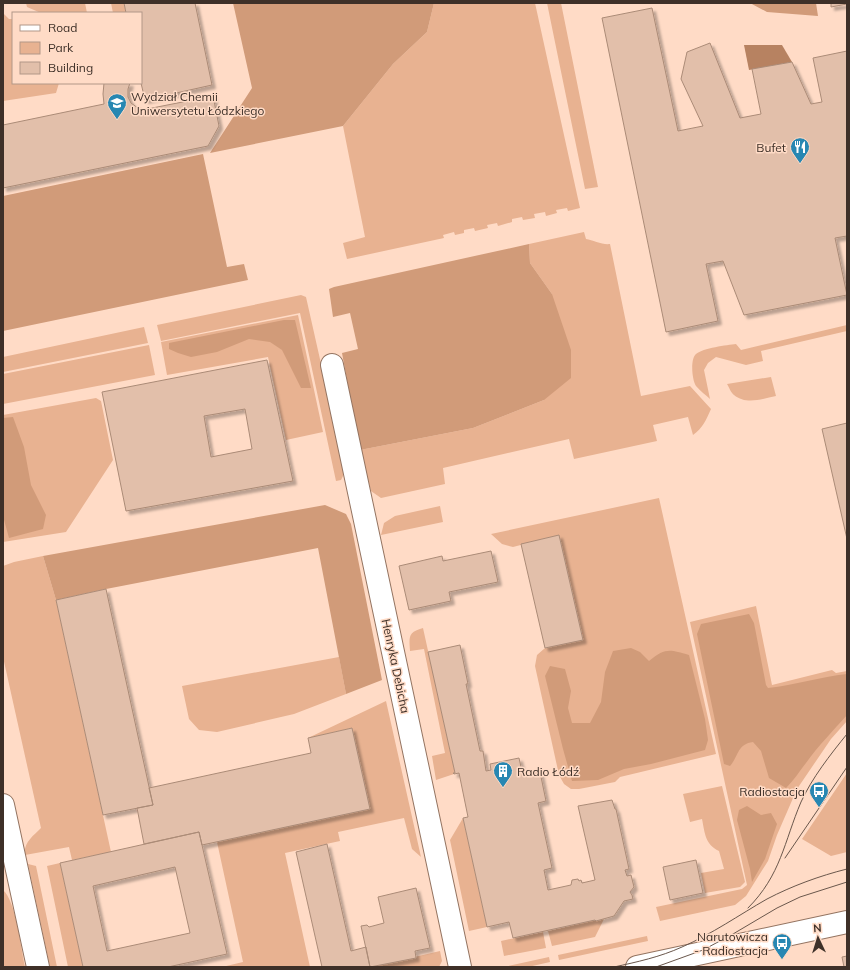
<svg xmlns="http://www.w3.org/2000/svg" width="850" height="970" font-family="Mulish,sans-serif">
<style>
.green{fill:#e8b291}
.forest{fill:#d19b79}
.water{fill:#b78261}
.building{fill:#e2bfaa;stroke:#ab8b77;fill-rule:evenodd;filter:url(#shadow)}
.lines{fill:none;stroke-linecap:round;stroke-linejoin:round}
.street-casing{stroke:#947461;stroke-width:24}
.secondary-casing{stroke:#947461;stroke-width:24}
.street{stroke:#fff;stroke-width:22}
.secondary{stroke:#fff;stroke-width:22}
.tram{stroke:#6a574c;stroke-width:1}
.labels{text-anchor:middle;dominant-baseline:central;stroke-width:3;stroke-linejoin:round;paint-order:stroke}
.poi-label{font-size:12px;fill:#3e3028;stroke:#ffdbc6;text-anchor:end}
.street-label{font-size:12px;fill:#3e3028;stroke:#ffdbc6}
</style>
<defs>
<filter id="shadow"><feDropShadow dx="3.5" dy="3.5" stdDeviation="1" flood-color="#0004"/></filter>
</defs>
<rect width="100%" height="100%" fill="#ffdbc6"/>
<!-- green -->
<path class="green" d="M26 3H85L87 13H41L27 7Z
M111 3H124L126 13H113Z
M434 3H535L580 208 568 211 567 208 556 210 557 213 546 216 545 212 534 214 535 218 523 220 522 217 512 219V222L498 226 497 223 487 225 488 228 475 231 474 228 464 230V233L455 235 454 232 443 235 444 238 347 259 343 243 365 237 343 126 393 64 427 32Z
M547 3H561L598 187 585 189Z
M3 13 9 19H13V83H59L56 93 3 101Z
M584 232 586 239C593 240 602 245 610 244L641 396 690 386 711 409C706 420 703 428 693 435L688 417 653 425 657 441 574 459 569 439 443 468 445 484 381 498 371 491 360 450 473 428 544 400 552 294 530 263 529 244Z
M301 295 306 297 344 466 343 476 341 480 336 481 300 313 161 341 157 325Z
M298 315 323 432 286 440 268 357 167 375 161 342Z
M847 325V331L761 351 763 361 746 365 716 357 708 363 704 370 710 399C706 395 700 391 696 386 692 380 690 359 696 354 703 348 727 345 736 344L741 350Z
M144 327 148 343 3 372V357Z
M149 345 155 375 3 404V374Z
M771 377 776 396C762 399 746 405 734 395 731 393 729 387 727 384Z
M96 398 101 401 113 460 66 532 3 542V415Z
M659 498 716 754 620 777 615 782 579 789H571L564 784 559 775 535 666 537 655 545 648 583 639 559 535 513 547 502 544 491 534Z
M440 506 443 522 381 535 384 523 395 516Z
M43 556 56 600 111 852 72 860 69 847 25 855C23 843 33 836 41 828L3 657V566L14 562Z
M756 606 772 685 832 670 836 673 847 671V721L831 739 797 789 777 835 768 861 746 896 735 905 660 921 656 907 742 889 747 885 690 622Z
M423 628 455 773 454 774 436 780 432 756 445 753 424 649 410 651C409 637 408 632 423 628Z
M339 657 346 694 294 714 217 732 199 730 189 719 182 686Z
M386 701 421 857 412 849 404 818 338 832 340 841 285 853 310 967H222L243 962 217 842 370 809 352 728 308 738Z
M847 773V852L831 856 802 839Z
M722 786 745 882 740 887 705 893 701 873 724 869 719 851C705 844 705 834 702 819L690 822 683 794Z
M463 818 487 927 469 931 450 840Z
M60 863 83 967H68L47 866Z
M28 864 36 866 57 967H50Z
M3 890C16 901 21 949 25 967H3Z
M604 919 595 937 552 946 548 931 595 920 596 921Z
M543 932 546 948 504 956 501 941Z
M647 936 648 941 559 960 558 955Z
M440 951 442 961 439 967H372Z
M549 957 550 962 528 967H504Z"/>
<!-- forest -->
<path class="forest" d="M233 3H434L427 32 393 64 343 126 210 153 252 88Z
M750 3H816L818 16 767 12Z
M203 154 227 267 244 264 248 280 3 331V196Z
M529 244 530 263 552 294 571 350V378L544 400 473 428 360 450 342 353 358 349 350 313 333 317 329 289 334 287Z
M284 320H295L311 388H301L282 350 270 342 249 339 217 352 191 357 178 353 169 349V343Z
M13 417 24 447 31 485 46 515 43 529 9 538 3 516V418Z
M325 505 346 514 351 524 382 680 346 694 318 548 106 589 56 600 43 556Z
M749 614 754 623 766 685 768 688C795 685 820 677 847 674V715C833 731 818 746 806 763 799 772 794 780 786 788L769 778 761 751 753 742C737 744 739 756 730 766L724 764 697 634 701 624Z
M631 648 640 652 649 661C665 648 669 649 689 655L705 719 708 740 705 750 651 764 624 769 598 780 572 781 563 749 545 676 550 666 565 669 571 691 568 708 572 723H590L601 702 605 672 613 651Z
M747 806 761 815 771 813 777 824 765 859 752 882 750 869 737 820 739 810Z"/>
<!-- water -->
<path class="water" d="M744 45H782L792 62 749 70Z"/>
<!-- building -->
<path class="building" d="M124 3H195L212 85 145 100 141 83V13H126Z
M831 3H847V4L831 7Z
M652 8 678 131 703 126 681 79 687 52 710 43 740 118 761 114 752 69 792 62 811 104 822 102 813 58 847 51V238V236L835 238 847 295 744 315 723 261 706 264 718 321 666 332 602 18Z
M104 83H130L128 89V97L131 103 138 108 147 109 213 96 219 126 208 146 3 188V125L104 104 103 94Z
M267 360 293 481 126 511 102 392ZM245 409 252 449 211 457 204 416Z
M847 423V539L822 429Z
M559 535 583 640 545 648 521 544Z
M491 551 498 582 449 592 451 601 409 610 399 566 442 556 443 561Z
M106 589 153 805 103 815 56 600Z
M460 645 468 684H466L480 751H483L486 771 491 770 490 764 519 758 523 776 540 772 546 801 538 803 552 868 544 870 548 890 571 885 572 880 578 879 579 881 581 880 582 883 595 880 578 806 612 800 615 809H616L629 869 625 870 627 876 631 875 634 887 630 892 632 895 633 899 624 901 614 916 596 921 595 920 513 938 509 922 487 927 463 818 468 817 459 773 454 774 453 773H455L428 652Z
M352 728 370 809 202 845 199 832 144 844 137 808 153 805 149 788 311 753 308 738Z
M199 832 227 954 168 967H83L60 863ZM175 867 190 933 107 951 93 886Z
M327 844 351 951 366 947 370 967H322L296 852Z
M696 860 703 893 670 900 663 867Z
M416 888 430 948 415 951 416 958 370 967 361 926 367 925 369 927 384 923 378 897Z
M847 956V967H844L842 957Z"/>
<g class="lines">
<defs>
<path id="street" d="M332 365 460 967
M3 805 38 967"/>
<path id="secondary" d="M637 967 847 922"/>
</defs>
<!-- street casing -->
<use href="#street" class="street-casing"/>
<!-- secondary casing -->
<use href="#secondary" class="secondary-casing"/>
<!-- street -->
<use href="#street" class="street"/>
<!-- secondary -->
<use href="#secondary" class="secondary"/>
<!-- tram -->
<path class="tram" d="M785 858 847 767
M748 908C781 875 784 842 801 802 812 778 830 755 847 734
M614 967C637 962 660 957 682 947 712 934 739 915 767 899 792 886 819 876 847 869
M656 967 703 950 733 934 777 908 800 897 847 882"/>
</g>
<!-- icons -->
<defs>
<symbol id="university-pin" viewBox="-11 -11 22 30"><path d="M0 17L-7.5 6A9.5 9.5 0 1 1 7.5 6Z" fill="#2787b2" stroke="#ffdbc6"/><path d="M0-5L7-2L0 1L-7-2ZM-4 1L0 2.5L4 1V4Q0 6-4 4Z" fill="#fff"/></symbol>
<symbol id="restaurant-pin" viewBox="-11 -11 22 30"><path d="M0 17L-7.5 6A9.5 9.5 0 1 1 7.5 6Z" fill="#2787b2" stroke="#ffdbc6"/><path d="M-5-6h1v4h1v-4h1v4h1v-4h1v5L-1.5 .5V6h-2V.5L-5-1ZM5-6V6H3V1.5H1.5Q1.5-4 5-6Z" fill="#fff"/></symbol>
<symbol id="building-pin" viewBox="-11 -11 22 30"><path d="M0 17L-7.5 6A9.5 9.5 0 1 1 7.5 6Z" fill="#2787b2" stroke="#ffdbc6"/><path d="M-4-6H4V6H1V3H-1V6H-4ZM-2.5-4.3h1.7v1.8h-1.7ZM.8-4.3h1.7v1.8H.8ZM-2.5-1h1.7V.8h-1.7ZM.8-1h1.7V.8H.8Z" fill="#fff"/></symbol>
<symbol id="bus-pin" viewBox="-11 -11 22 30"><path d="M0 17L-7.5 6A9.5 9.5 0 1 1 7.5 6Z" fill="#2787b2" stroke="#ffdbc6"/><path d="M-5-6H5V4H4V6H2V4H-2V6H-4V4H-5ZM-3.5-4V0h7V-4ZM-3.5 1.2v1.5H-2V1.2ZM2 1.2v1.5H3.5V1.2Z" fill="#fff"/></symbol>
</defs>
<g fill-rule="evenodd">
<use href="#university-pin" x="106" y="92" width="22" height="30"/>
<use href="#restaurant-pin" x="789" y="136" width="22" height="30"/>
<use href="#building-pin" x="492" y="760" width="22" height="30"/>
<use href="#bus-pin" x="808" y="780" width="22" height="30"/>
<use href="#bus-pin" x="771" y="932" width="22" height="30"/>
</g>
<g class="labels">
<!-- poi labels -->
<g class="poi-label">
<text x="131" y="96" text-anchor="start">Wydział Chemii<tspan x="131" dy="14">Uniwersytetu Łódzkiego</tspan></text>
<text x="786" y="147">Bufet</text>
<text x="517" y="771" text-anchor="start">Radio Łódź</text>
<text x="805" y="791">Radiostacja</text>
<text x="768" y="936">Narutowicza<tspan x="768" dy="14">- Radiostacja</tspan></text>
</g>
<!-- street labels -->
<g class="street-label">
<text transform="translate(396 666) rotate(78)">Henryka Debicha</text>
</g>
</g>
<!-- border -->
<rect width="850" height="970" fill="none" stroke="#3e3028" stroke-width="8"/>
<!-- legend -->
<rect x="12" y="12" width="130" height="72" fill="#ffdbc6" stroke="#b29787"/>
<rect x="20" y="25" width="20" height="6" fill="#ffffff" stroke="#b29787"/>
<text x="48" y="32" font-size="12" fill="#3e3028">Road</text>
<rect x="20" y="42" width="20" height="12" fill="#e8b291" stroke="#b29787"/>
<text x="48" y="52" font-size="12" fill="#3e3028">Park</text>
<rect x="20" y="62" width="20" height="12" fill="#e2bfaa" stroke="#b29787"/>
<text x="48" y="72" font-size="12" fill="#3e3028">Building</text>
<!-- north arrow -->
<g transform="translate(818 938) rotate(356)" stroke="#ffdbc6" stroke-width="3" paint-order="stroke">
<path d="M0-3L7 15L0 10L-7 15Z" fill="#3e3028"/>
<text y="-6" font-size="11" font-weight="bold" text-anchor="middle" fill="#3e3028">N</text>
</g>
</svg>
